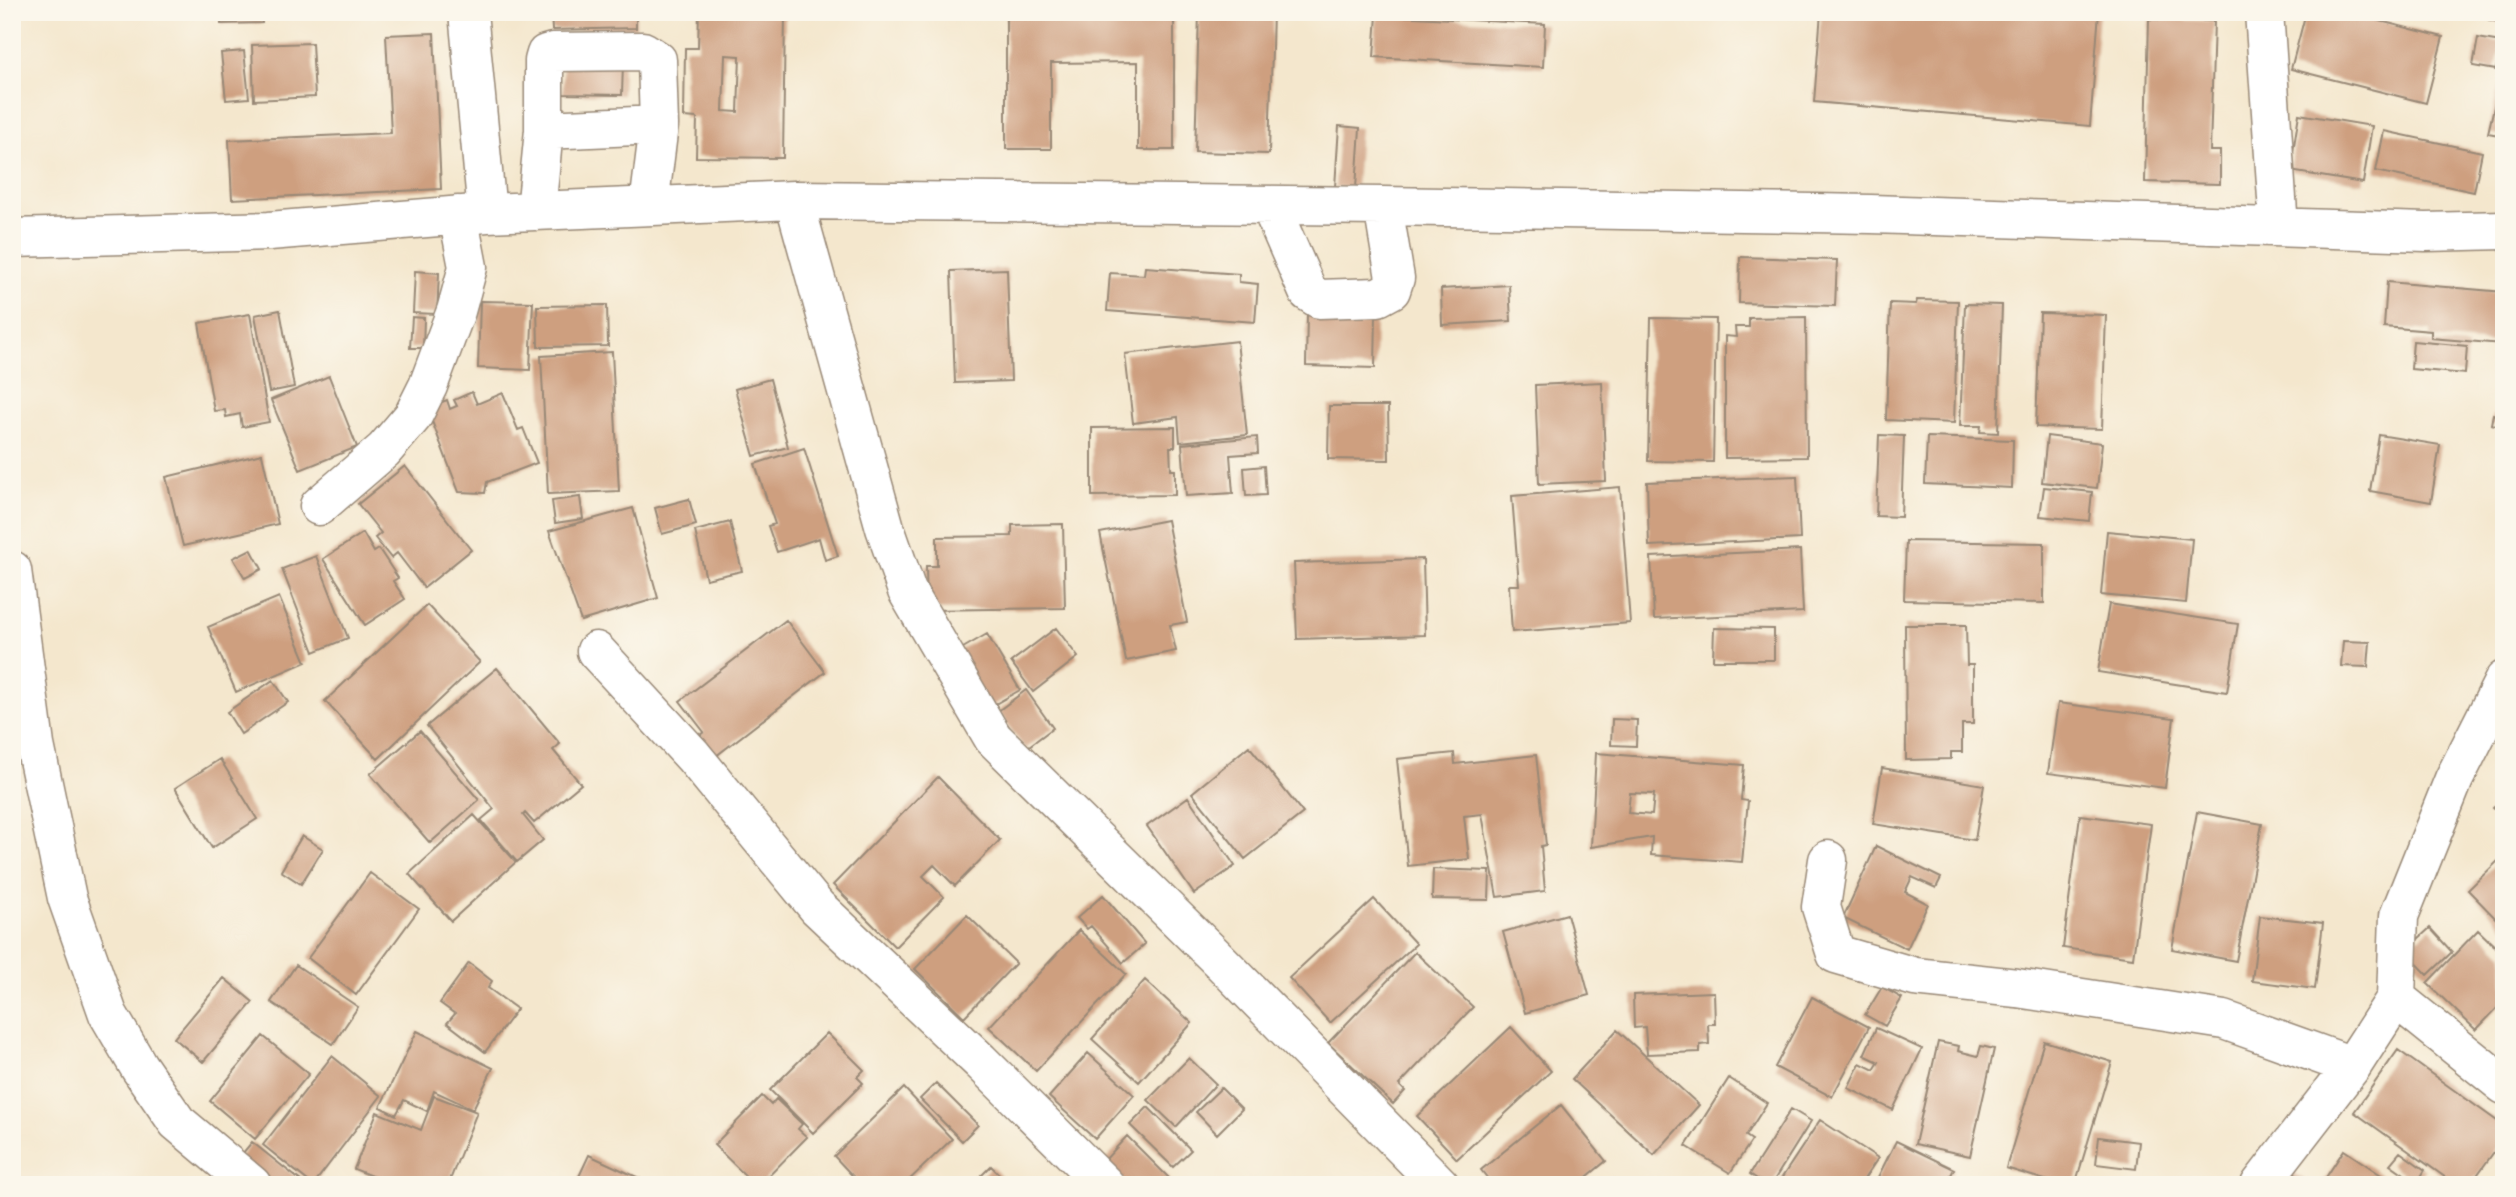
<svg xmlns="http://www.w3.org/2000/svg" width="2516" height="1197" font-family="'Patrick Hand',sans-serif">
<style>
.building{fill:#ce9f7f;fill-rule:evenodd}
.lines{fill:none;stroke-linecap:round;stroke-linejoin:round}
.minor-casing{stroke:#988876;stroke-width:41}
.minor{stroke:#fff;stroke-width:38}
</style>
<rect width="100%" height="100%" fill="#fbf7ec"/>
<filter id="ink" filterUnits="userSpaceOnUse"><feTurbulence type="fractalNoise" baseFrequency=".0143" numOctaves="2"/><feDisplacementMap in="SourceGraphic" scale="14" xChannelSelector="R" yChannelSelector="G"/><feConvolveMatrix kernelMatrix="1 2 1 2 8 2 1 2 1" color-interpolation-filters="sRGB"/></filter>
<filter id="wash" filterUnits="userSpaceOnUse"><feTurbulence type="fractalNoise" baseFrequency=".00686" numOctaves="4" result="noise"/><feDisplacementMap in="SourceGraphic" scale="28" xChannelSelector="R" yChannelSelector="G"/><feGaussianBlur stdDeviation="1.57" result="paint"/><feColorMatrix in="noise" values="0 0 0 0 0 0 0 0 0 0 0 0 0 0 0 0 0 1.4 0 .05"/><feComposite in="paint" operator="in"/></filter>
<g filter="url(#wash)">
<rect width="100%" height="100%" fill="#f4e7cd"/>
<g id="blocks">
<!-- building -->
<path class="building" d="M221 12H261L262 23 221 24Z
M551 12H636V28L552 30Z
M699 12H785L783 158 696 157 697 118 684 117 685 48H698ZM725 55 740 56 738 112 723 111Z
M1006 12H1174V150H1138V62L1051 63V149H1006Z
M1199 12H1273L1269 154 1195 152Z
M1531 12H1548V17H1531Z
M1821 12H2099L2090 126 1814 102Z
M2306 12H2345L2443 37 2426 103 2291 69Z
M2490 12H2504V23L2489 20Z
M1377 15 1545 24 1543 67 1374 57Z
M2149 19 2214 21 2210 151H2220V184L2145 182Z
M434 33 441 189 232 199 229 140 391 133 386 35Z
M2478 38 2501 42 2496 70 2473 66Z
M312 43 315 97 254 100 252 45Z
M244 51 249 98 226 100 221 53Z
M563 63 623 64 622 95 563 94Z
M2503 68H2504V136L2488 133Z
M2299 114 2372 126 2363 183 2290 171Z
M1339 126 1360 128 1356 188 1335 187Z
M2384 131 2482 152 2474 192 2376 171Z
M1740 257 1837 260 1835 306 1739 303Z
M1145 267 1239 274V282L1258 284 1255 322 1107 311 1110 273 1144 275Z
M1007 269 1011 381 955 383 951 271Z
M415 271 439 273 437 314 413 313Z
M2387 282 2504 292V336L2502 344 2431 338V331L2384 327Z
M1509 285 1511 321 1442 325 1441 289Z
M1917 300 1958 301 1954 423 1886 420 1890 303 1916 304Z
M480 301 533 302 530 370 478 368Z
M1965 304 2002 305 1998 433 1980 432 1981 426H1960Z
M607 305 608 346 538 347 537 306Z
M280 310 294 387 269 392 255 315Z
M2040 313 2106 315 2102 429 2036 427Z
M250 314 269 422 242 427 240 414 226 417 225 410 214 411 199 323Z
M1307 314 1376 315 1375 368 1306 366Z
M412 317 424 318 423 348H410Z
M1806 317 1807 457 1725 458V336L1736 337 1735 327H1749V318Z
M1651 318 1716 319 1713 462 1648 461Z
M1237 341 1247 435 1180 442 1178 417 1133 423 1125 354Z
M2413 341 2467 346 2465 374 2411 369Z
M612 352 619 491 548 494 541 356Z
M329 376 357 447 300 470 271 400Z
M770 379 788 447 754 456 735 389Z
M2503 380H2504V401L2498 400Z
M1602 382 1606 481 1539 484 1535 385Z
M472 392 477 404 503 393 518 430 523 428 537 463 487 482 485 493 459 492 427 408 447 400 450 409 457 406 454 400Z
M2503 404H2504V427L2491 424 2493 414 2500 416Z
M1329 406H1388L1389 460 1328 459Z
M1175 427V447H1170L1171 470H1175V495L1092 496V428Z
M1879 435 1904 436 1901 517 1876 516Z
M2379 435 2440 445 2431 502 2370 491Z
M2047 436 2102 443 2097 488 2042 482Z
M1257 437 1258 453 1230 455 1233 493 1186 496 1182 444Z
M1927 437 2013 440 2012 488 1925 484Z
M804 448 838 556 825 560 819 538 777 552 768 526 775 524 755 464Z
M262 454 278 524 183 546 166 477Z
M405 466 471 550 424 588 397 553 391 558 375 538 381 533 358 504Z
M1264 466 1266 495 1246 496 1244 468Z
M1797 476 1800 539 1649 546 1647 482Z
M1620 487 1630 623 1512 632 1509 585H1519L1512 496Z
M2044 487 2092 492 2089 521 2040 516Z
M580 497 583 519 555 523 552 501Z
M689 499 696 525 662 534 655 508Z
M633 508 658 598 581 621 549 531Z
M1167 520 1187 622 1170 625 1176 651 1126 661 1100 533Z
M730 522 742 571 706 579 695 531Z
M1063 524 1065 608 927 610 926 566H937V537L1012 536V525Z
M2107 531 2192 539 2186 603 2101 595Z
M363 533 374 552 379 549 398 578 393 581 405 599 365 625 323 559Z
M1906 541 2044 543V603L1904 600Z
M251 549 262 569 245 578 233 558Z
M1800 550 1803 612 1654 619 1651 557Z
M316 556 348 638 314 652 282 569Z
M1423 559 1425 635 1297 639 1294 563Z
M279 597 306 662 236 692 208 627Z
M2109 604 2238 624 2227 692 2098 672Z
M427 605 480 662 378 759 325 701Z
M786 620 825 672 716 756 700 735 704 732 680 701Z
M1905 625H1966L1967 665H1973V724H1962V752H1951V759L1906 760Z
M1056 628 1078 657 1033 692 1011 662Z
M1714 628 1774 629V660H1713Z
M987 634 1020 690 983 711 951 655Z
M2343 641 2370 642 2368 667 2341 666Z
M497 668 560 744 553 750 581 784 534 823 525 813 523 815 543 840 517 862 481 820 494 809 427 726Z
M273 680 288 702 241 734 227 712Z
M1026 690 1053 728 1025 749 998 711Z
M2058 703 2174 718 2165 788 2048 773Z
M2504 709V743L2487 726Z
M1612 719 1637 720 1636 746 1611 745Z
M420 731 479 800 430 843 370 774Z
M1249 746 1303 813 1245 859 1192 793Z
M1454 753 1455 764 1536 755 1546 845 1541 846 1545 891 1497 897 1482 814 1464 816 1469 859 1408 866 1397 759Z
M1596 753 1744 765 1741 800 1748 801 1742 862 1651 855 1652 837 1591 847ZM1630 793 1654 794 1652 815 1628 813Z
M220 759 257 819 212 848 175 788Z
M1882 768 1984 785 1975 840 1873 824Z
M938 777 1000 840 955 886 934 865 923 876 944 897 895 947 833 885Z
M1188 797 1235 866 1194 894 1147 826Z
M2504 797V818L2493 808Z
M2197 812 2262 824 2236 961 2172 949Z
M474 815 516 862 451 921 409 874Z
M2080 815 2151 824 2133 958 2063 948Z
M302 836 323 849 301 884 281 871Z
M1876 846 1941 878 1936 888 1912 877 1905 892 1928 904 1907 949 1843 918Z
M2504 855V927L2468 890Z
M1433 869 1490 871 1489 900 1432 899Z
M370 873 419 909 356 995 308 958Z
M1103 895 1145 944 1123 963 1091 926 1087 929 1077 918Z
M1374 899 1416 944 1330 1023 1289 978Z
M1567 914 1589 995 1525 1013 1503 932Z
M967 915 1016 963 964 1017 915 969Z
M2260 916 2323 923 2315 989 2252 981Z
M2430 928 2452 952 2428 975 2405 951Z
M1079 930 1126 974 1036 1071 989 1027Z
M2478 930 2504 955V1001L2476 1030 2427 983Z
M1415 952 1473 1007 1399 1085 1405 1091 1393 1104 1328 1043Z
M469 963 492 981 488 988 517 1009 485 1052 447 1023 455 1014 440 1003Z
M296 965 358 1007 333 1044 271 1002Z
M224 978 253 1002 203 1062 174 1038Z
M1145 980 1192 1023 1139 1082 1092 1039Z
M1882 987 1902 998 1885 1026 1865 1015Z
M1714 992 1715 1024H1708L1709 1044 1700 1045V1052L1647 1054 1645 1027 1634 1028 1633 995Z
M1812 997 1869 1027 1832 1097 1775 1067Z
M1511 1027 1551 1071 1457 1159 1417 1116Z
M1876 1028 1922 1049 1893 1110 1848 1088 1860 1063 1874 1070 1879 1062 1864 1055Z
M1617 1030 1699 1105 1654 1155 1572 1079Z
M417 1031 493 1068 473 1109 434 1091 427 1111 404 1100 396 1115 380 1107Z
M827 1033 864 1070 857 1077 863 1083 813 1133 770 1090Z
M263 1036 309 1074 255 1139 210 1101Z
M2044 1041 2112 1062 2075 1185H2061L2006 1168Z
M1938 1042 1959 1046 1958 1051 1978 1056 1981 1046 1994 1049 1970 1156 1915 1144Z
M2398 1050 2504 1126V1138L2470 1185H2456L2354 1112Z
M1088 1053 1134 1095 1095 1139 1049 1097Z
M332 1056 381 1096 313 1185 263 1145Z
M1189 1058 1216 1084 1176 1127 1148 1100Z
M1729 1078 1767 1103 1746 1136 1752 1140 1730 1173 1686 1146Z
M936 1083 978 1125 962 1141 920 1099Z
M904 1088 952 1139 904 1185H861L834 1156Z
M1221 1088 1242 1109 1217 1134 1196 1112Z
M434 1096 477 1112 448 1185H394L354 1169 377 1112 421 1130Z
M762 1096 771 1105 776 1099 802 1124 798 1129 807 1137 760 1185H755L714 1145Z
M1561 1105 1606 1161 1577 1185H1493L1481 1170Z
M1148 1107 1191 1150 1173 1167 1130 1125Z
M1791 1109 1811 1121 1771 1185H1766L1750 1174Z
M1820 1120 1878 1158 1860 1185H1777Z
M1127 1136 1170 1179 1164 1185H1128L1104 1161Z
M2099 1137 2139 1142 2136 1169 2096 1164Z
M1896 1141 1954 1169 1946 1185 1875 1183Z
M252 1142 306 1185H267L237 1160Z
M2344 1150 2396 1185H2321Z
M2400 1152 2425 1170 2417 1183 2390 1164Z
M589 1155 654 1185H575Z
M991 1166 1010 1185H972Z
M2292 1171 2312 1185H2283Z"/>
</g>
</g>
<g filter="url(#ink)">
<use href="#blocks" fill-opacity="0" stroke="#988876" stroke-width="2"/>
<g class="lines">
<defs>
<path id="minor" d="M468 12 487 213
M2264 12 2279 227
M544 130 659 125
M794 200 885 528 907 591 993 738 1219 960 1440 1185
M1270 205 1308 292 1319 299 1378 297 1391 290 1395 278 1383 206
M536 211 544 130V61L546 54 553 52 643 51 657 60 659 125 649 206
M12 238 269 231 487 213 794 200 1383 206 1871 214 2426 232 2504 230
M319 506 384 450 413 416 428 386 456 311 468 267 458 215
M12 570 35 745 67 898 108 1014 139 1067 177 1122 252 1185
M596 651 693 756 817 907 980 1061 1105 1185
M1828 860 1821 907 1836 954 1915 977 2017 988 2224 1020 2352 1066
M2396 998 2504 1085
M2260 1185 2352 1066 2396 998 2399 916 2454 779 2504 680"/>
</defs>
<!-- minor casing -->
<use href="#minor" class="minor-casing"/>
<!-- minor -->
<use href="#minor" class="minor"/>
</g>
</g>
<!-- margin -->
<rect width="2516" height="1197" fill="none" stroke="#fbf7ec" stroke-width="42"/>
</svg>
